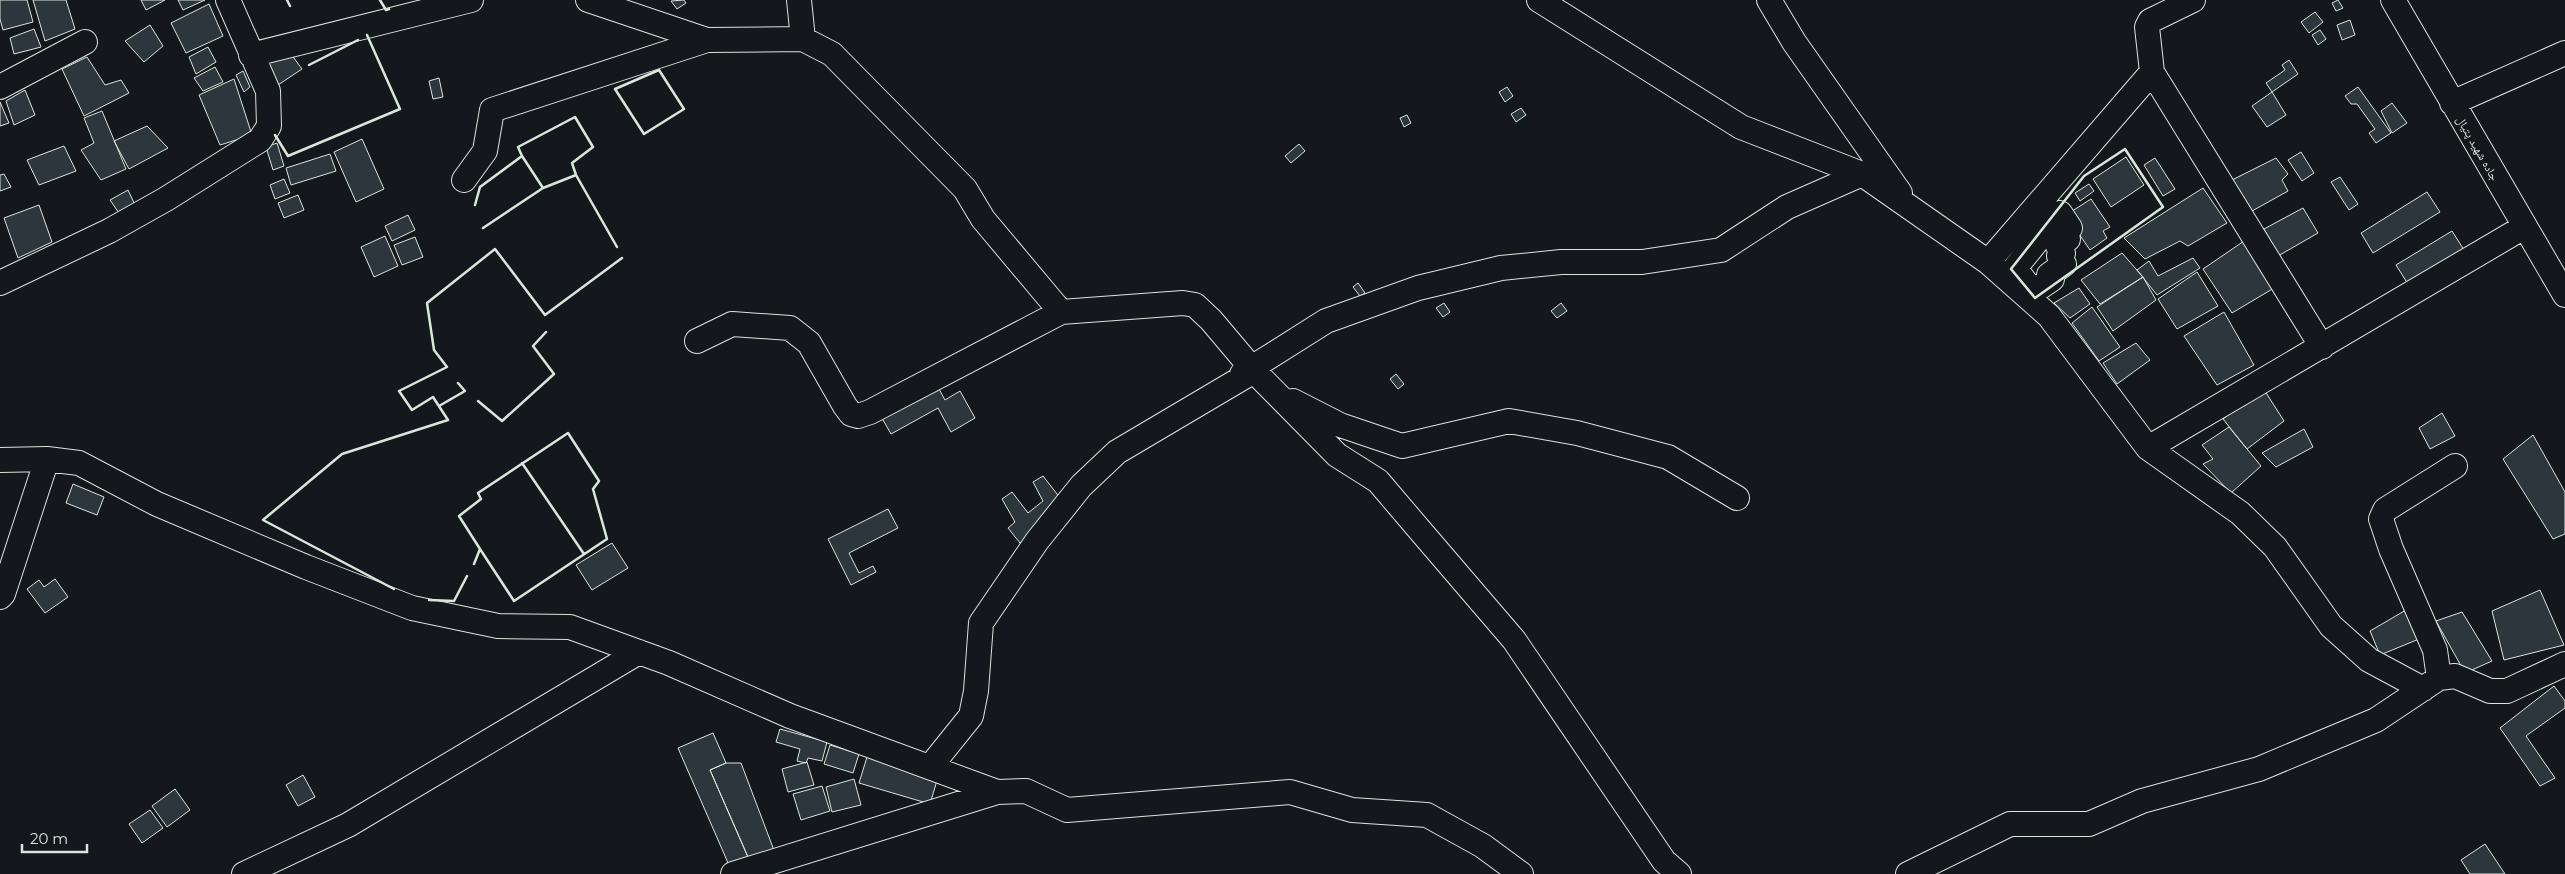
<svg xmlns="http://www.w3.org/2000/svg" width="2565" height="874" font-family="Montserrat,'Noto Naskh Arabic',sans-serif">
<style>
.building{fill:#2c363c;stroke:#d8e6dc}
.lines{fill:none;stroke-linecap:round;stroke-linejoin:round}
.minor-casing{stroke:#d8e6dc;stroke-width:26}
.minor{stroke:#14181c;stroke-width:24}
.wall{stroke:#d8e6dc;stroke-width:2.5}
.labels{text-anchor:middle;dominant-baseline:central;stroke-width:4;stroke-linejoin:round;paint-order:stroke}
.street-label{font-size:12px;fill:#d8e6dc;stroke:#14181c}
</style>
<rect width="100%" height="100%" fill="#14181c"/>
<!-- building -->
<path class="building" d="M0 0H27L33 22 3 30 0 19Z
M33 0H66L75 29 45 41Z
M141 0H165L146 10Z
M178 0H205L183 10Z
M684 0 686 3 677 9 671 1Z
M2338 0 2343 8 2336 11 2332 3Z
M209 4 223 36 186 53 171 23Z
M2315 12 2323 22 2309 33 2301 22Z
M2350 20 2355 35 2342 40 2337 25Z
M150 25 163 46 144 62 125 41Z
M34 29 41 47 14 54 10 38Z
M2320 30 2326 39 2318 45 2312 35Z
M208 47 216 62 196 74 189 57Z
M288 50 302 69 275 87 262 63Z
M87 57 105 85 121 80 129 93 84 116 62 69Z
M2289 60 2298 74 2272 92 2266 83 2285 70 2282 65Z
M215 67 223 82 203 91 194 78Z
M243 71 250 87 244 92 236 75Z
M439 78 443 97 433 99 429 81Z
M234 79 252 135 220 145 199 95Z
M1507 87 1513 96 1505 102 1499 92Z
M2358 87 2391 133 2376 143 2369 133 2375 129 2357 104H2351L2345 96Z
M25 90 35 115 14 125 6 101Z
M2272 92 2286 115 2267 127 2252 106Z
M0 102 9 123 0 126Z
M2392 103 2407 123 2392 133 2381 111Z
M1521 108 1526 115 1516 122 1511 114Z
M102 111 126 169 101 180 81 150 94 143 84 118Z
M1407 115 1411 123 1404 127 1400 118Z
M147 126 168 148 129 169 114 141Z
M362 139 384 189 356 202 334 152Z
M277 143 284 166 273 170 266 147Z
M1299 144 1305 151 1291 163 1285 156Z
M64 146 76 171 39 185 27 160Z
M2301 152 2314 173 2302 181 2288 160Z
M330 154 336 171 291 185 286 168Z
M2126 157 2144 185 2111 207 2093 179Z
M2155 158 2175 189 2163 196 2144 165Z
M2276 158 2288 174 2282 180 2288 191 2252 211 2232 180Z
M4 174 11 187 0 191V175Z
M2340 177 2358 204 2349 210 2331 182Z
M284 179 290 193 275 199 270 185Z
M2089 184 2094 191 2080 201 2075 193Z
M2203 188 2227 223 2188 246 2180 241 2145 259 2124 238Z
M128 190 136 207 121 216 110 200Z
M2427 192 2440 212 2373 253 2361 233Z
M298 195 304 210 284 218 278 203Z
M2091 199 2110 227 2103 231 2107 238 2090 250 2066 215Z
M39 205 52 242 18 258 4 218Z
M2303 208 2318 233 2278 256 2264 229Z
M408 215 415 230 392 241 385 226Z
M2452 231 2464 250 2408 284 2396 265Z
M385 236 398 266 374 277 361 247Z
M415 237 423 257 402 265 394 245Z
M2247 239 2274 288 2232 313 2203 269Z
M2122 253 2143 277 2100 304 2081 280Z
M2193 258 2200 268 2157 295 2137 270 2149 261 2158 276Z
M2197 272 2218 306 2177 329 2158 299Z
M2143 277 2156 300 2113 331 2097 307Z
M1358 283 1365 293 1360 296 1353 287Z
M2079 288 2090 304 2070 318 2054 303Z
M1444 303 1450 312 1443 317 1436 308Z
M1561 303 1567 311 1557 318 1551 311Z
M2092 307 2120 347 2099 361 2072 323Z
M2224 312 2254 365 2217 385 2184 336Z
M2136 343 2150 360 2117 384 2103 363Z
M1396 374 1404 384 1398 389 1390 379Z
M934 380 945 400 960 391 975 418 951 432 938 408 891 434 878 411Z
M2263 388 2284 421 2247 449 2223 419Z
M2442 413 2455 436 2430 449 2419 428Z
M2229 427 2261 466 2231 493 2203 464 2213 459 2202 445Z
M2304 429 2313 447 2276 467 2262 453Z
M2533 435 2565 492V534L2553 539 2503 459Z
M1043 476 1064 503 1020 543 1008 528 1015 522 1002 499 1012 492 1028 513 1043 501 1033 482Z
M73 484 104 497 97 515 66 503Z
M888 509 898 528 849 553 859 573 873 566 876 572 851 585 828 539Z
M612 543 628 568 592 590 576 565Z
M55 579 68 597 45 613 27 589 39 580 44 587Z
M2540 590 2564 645 2504 660 2492 611Z
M2406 610 2419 639 2380 655 2370 631Z
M2462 612 2492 661 2465 673 2436 621Z
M2554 686 2565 701V708L2526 736 2555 778 2540 786 2500 728Z
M780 729 827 742 822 761 808 758 806 763 797 761 800 749 776 742Z
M713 733 726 763 710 770 751 864 732 872 678 748Z
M830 745 859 754 853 773 824 764Z
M867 757 938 777 930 804 859 783Z
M807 762 814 785 788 792 782 769Z
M726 763H741L775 853 751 864 710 770Z
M303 775 315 797 298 806 286 785Z
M854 779 861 805 832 812 826 787Z
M822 786 830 811 801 820 793 794Z
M175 789 190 810 167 827 152 806Z
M150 810 163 828 142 843 129 824Z
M2485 844 2505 874H2470L2461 860Z"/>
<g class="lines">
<defs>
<path id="minor" d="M588 0 707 40 803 39 832 54 965 189 983 219 1061 312
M799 0 803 39
M1539 0 1741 127 1862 174 1988 262 2049 316 2148 448 2240 513 2275 547 2331 626 2369 660 2423 689
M1769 0 1794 42 1900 193
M2193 0 2150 21 2147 27 2152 72 2322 347
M2393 0 2565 295
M251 55 471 0
M0 87 85 42
M2452 103 2565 53
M464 180 485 151 492 110 707 40
M2060 213 2070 228 2063 233 2068 239 2058 246 2063 253 2059 256 2064 264 2049 275 2052 279 2033 292 2015 268Z
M1988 262 2152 72
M0 283 109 231 166 199 260 140 269 126 268 91 228 0
M697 341 732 324 790 328 809 343 845 406 851 414 858 416 870 412 1061 312 1183 303 1195 305 1211 320 1254 371 1337 455 1378 481 1418 528 1514 640 1664 861 1679 874
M1246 376 1242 374 1326 321 1418 288 1501 268 1561 262H1642L1721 250 1787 207 1862 174
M1293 401 1340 425 1402 446 1509 421 1577 433 1668 457 1737 498
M2148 448 2524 227
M0 460 47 459 79 463 157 504 306 567 412 608 498 626 570 627 669 663 790 716 997 792 1026 791 1067 810 1290 792 1352 810 1427 815 1483 846 1521 874
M0 597 3 594 47 459
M2439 678 2435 650 2391 549 2381 519 2385 510 2455 466
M930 767 971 716 976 691 981 623 1037 541 1081 486 1117 452 1254 371
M244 874 348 825 639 652
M733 874 997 792
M1908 874 2010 824H2089L2142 801 2259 769 2376 720 2439 678 2455 676 2490 691H2507L2565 664"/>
</defs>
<!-- minor casing -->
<use href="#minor" class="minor-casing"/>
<!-- minor -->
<use href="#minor" class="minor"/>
<!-- wall -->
<path class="wall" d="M287 0 290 6
M380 0 386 10 389 9
M309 65 358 40
M659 70 684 109 644 134 615 89Z
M275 135 288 156 400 109 367 35
M2125 149 2163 207 2035 298 2011 269 2084 176Z
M522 156 518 147 575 117 593 147 572 163 576 175 543 188
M576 175 617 247
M475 205 480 187 522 156 543 188 483 228
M478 401 502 421 554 374 533 346 546 332
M439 406 465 391 458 383
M522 463 584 554
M474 564 480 549 459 516 481 499 478 493 568 433 599 481 593 489 607 539 514 601 480 549
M394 589 263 520 342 454 448 420 433 397 412 410 399 391 447 367 434 350 427 303 495 249 545 315 622 258
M429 600 454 601 467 576"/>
</g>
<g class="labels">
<!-- street labels -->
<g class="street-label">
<text transform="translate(2478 148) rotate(60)">جاده شهید پتیال</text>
</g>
</g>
<!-- scale -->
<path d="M22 844v8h65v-8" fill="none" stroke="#d8e6dc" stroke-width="2.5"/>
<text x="30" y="844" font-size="15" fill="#d8e6dc" stroke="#14181c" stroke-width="4" paint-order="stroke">20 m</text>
</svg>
